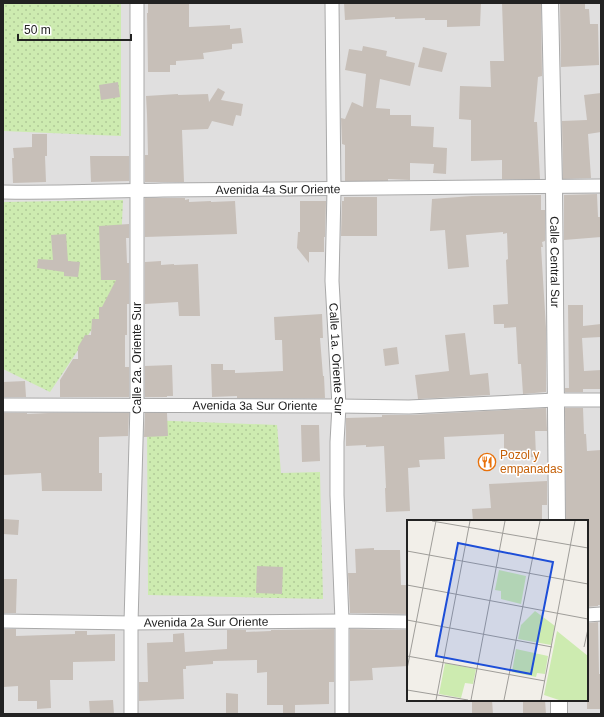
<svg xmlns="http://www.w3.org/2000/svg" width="604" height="717" font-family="Helvetica,sans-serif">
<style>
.residential{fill:#e0dfdf;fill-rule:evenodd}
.grass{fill:url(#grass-dots)}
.building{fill:#c7bfb8}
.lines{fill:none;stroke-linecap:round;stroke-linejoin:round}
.minor-casing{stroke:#a9a9a9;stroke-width:15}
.tertiary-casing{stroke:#a9a9a9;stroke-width:18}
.minor{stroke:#fff;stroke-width:13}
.tertiary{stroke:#fff;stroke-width:16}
.labels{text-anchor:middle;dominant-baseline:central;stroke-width:3;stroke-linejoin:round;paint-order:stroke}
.street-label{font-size:12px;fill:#222;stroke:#fff}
.food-label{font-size:12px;fill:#c56008;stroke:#fff;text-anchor:start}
.inset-road{fill:none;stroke:#9f9d99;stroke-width:1}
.view{fill:#1d4ed8;fill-opacity:0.15;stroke:#1d4ed8;stroke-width:2}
.inset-edge{fill:none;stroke:#222;stroke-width:2}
</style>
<defs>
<pattern id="grass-dots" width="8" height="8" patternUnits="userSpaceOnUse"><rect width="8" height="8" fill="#cdebb0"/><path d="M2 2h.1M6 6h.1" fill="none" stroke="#b0c997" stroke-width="1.8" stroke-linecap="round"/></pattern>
</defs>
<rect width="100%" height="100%" fill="#f2efe9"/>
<!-- residential -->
<path class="residential" d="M3 3H601V714H3ZM408 521H587V700H408Z"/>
<!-- grass -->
<path class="grass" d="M3 3H121V136L3 131Z
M123 200 119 289 50 392 3 369V202Z
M147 420 277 425 281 473 320 472 323 599 148 595Z"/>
<!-- building -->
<path class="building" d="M148 3H189V27L230 25V29L241 28 243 43 232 44V49L203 53 204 59 176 61V65H170V72H148L147 13H148Z
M344 3H481L480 26 447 27V20H425V18L395 19V17L345 20Z
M502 3H541L542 76 538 77 534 122H537L540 179H502V160L471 161V120L459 119 460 86 491 87 490 61H504Z
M560 3H585V9H589L590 24H598L599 65 561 67Z
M363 46 387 51 386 56 415 63 410 86 380 79 376 108 390 109V115H411V126L434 127 433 147 447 148 446 174 433 173 434 164 410 163V180L388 179V181H345V145L342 144 341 118 345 119 352 102 363 107 366 74 345 70 349 49 362 51Z
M423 47 447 53 442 72 418 67Z
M118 82 120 97 101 100 99 85Z
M218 88 225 92 221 100 243 104 241 116 236 115 233 126 212 121 208 129 182 130 184 182H145V155H148L147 114 146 96 178 94V95L208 94 209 102Z
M601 93V132L588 134 591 178 563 179 562 121 587 120 584 95Z
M32 134H47V156H45L46 182 13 183 12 158H14L13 148 32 147Z
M90 156H129V181L91 182Z
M597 194 598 217H601V237L564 240V195Z
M541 195V210H545V241L542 242 543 247H541L546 328V392L523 394 521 364H518L516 327 504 328V324H494L493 305 508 304 506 260 508 259 507 233 503 234V232L466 235 469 267 448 269 445 230 430 231 432 199 472 196Z
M344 197H377V236H341L342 201H344Z
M145 198H185V200L189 199V202L211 201V202L235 201 237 234 145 237Z
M300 201H326L325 237H324V252H309V263L297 248 298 232H300Z
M129 224V238H126L127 263H129V304H127V335H125V367H129V397H60V380L73 359H78V347L85 335H91L92 319H99V307H102L116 280H101L99 226Z
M66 234 68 261 80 262 78 277 64 276V272L37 268 38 259 53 260 51 235Z
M161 261V265L174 264V265L198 264 200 316H179L178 302 145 304V262Z
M568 305H583V326L601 324V337L582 338 584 371 601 370V389H583V392H565V388H569Z
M322 314 323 338H320L323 376H324L325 398H237V396L212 397 211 364H223V370H235V373L283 371 282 340H275L274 317Z
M465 333 470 375 488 373 490 395 418 399 415 375 449 371 445 335Z
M397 347 399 364 385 366 383 349Z
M172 365 173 396H167V397H145V366Z
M25 381 26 397H3V382Z
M546 408 547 431H535L536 457 504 458V434L444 437 445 459 419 460 420 467 408 468 410 511 386 512 385 488H386L384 446 366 447V445L346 446V418L382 417V415H409Z
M565 408H583L584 434H586L587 451 601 450V605H598V606L587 607V521H566Z
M3 413H27V414L48 413H129L128 436 99 437V473H102V491H42L41 473 3 475Z
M145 413H167L168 436 144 437Z
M301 425H319L320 461 302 462Z
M547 481V505H542V521H473L472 509 491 508 489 484Z
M3 519 19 520 18 535 3 534Z
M374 548V550H400L401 585H408V614L350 613 348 573H356L355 549Z
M257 566 283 567 282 594 256 593Z
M3 579H17L16 613H3Z
M598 622 599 674H601V709H587V623Z
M3 629H16V636L75 634V631H87V635L115 634V661L73 662V680H50L51 708 37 709V701H18V686L3 687Z
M334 629V682H329V704L295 705V714H283V705H267V672L257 673V660L213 661V664L186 666V669H183L184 699 139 701V682H148L147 643 173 642V634L184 633 185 652 227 649V630H246V632L271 631V630Z
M350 629 408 630V666L372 668 373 680 350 681Z
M226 693 238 694V714H226Z
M113 700 114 714H90L89 701Z
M472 700H492L493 714H472Z
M523 700H545L546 714H523Z"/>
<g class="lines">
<defs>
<g id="minor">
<path id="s1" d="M332 3 334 190 332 281 339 406 337 442V495L342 621V714"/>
<path id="s2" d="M3 192C56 193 110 191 163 190 309 190 455 188 601 186"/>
<path id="s3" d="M3 405 339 406 409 407 556 400H601"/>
<path d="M587 615 601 614"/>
<path id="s4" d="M3 621 131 623 342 621 408 622"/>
<path id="s5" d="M131 714V623L137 405V3"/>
</g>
<g id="tertiary">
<path id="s6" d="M550 3 554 186 557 521"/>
<path d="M559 700V714"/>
</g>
</defs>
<!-- minor casing -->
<use href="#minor" class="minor-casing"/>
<!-- tertiary casing -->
<use href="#tertiary" class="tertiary-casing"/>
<!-- minor -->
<use href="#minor" class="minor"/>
<!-- tertiary -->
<use href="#tertiary" class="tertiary"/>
</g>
<!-- icons -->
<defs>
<symbol id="restaurant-ring" viewBox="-11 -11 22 22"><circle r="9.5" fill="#fff" stroke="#e8710a" stroke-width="1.5"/><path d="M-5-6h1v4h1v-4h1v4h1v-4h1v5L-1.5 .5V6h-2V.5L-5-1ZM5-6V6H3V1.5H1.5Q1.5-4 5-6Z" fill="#e8710a"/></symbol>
</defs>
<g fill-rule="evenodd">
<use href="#restaurant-ring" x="477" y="452" width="20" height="20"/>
</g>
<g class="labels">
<!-- street labels -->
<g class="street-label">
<text stroke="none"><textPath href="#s2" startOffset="275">Avenida 4a Sur Oriente</textPath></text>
<text stroke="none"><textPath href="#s6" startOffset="259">Calle Central Sur</textPath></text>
<text stroke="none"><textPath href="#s5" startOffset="356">Calle 2a. Oriente Sur</textPath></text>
<text stroke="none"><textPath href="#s1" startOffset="356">Calle 1a. Oriente Sur</textPath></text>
<text stroke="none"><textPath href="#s3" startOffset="252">Avenida 3a Sur Oriente</textPath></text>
<text stroke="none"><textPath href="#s4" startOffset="203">Avenida 2a Sur Oriente</textPath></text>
</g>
<!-- food labels -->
<g class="food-label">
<text x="500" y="455">Pozol y<tspan x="500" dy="14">empanadas</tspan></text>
</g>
</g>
<!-- overview -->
<g transform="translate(407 520)">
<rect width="181" height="181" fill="#f2efe9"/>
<path d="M92 50 119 56 114 84 94 79V71L88 70ZM128 91 148 106 144 125 111 119 114 105ZM150 111 181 136V180H152L137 175ZM109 129 141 136 138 154 130 153 129 157 105 152ZM38 143 69 149 66 164 58 163 54 178 32 174Z" fill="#cdebb0"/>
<path class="inset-road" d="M25 1 181 28M0 31 181 64M0 65 181 99M0 100 145 127M177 127 181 109M0 136 138 161M0 149 29 1M0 170 61 180M29 180 63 1M64 180 98 1M97 180 133 1M134 180 168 1"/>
<path class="view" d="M51 23 146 42 124 154 29 136Z"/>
<rect width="181" height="181" class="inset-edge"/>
</g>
<!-- border -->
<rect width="604" height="717" fill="none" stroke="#222222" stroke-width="8"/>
<!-- scale -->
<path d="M18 34v6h113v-6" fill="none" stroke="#222222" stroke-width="2"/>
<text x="24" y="34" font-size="12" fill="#222222" stroke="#ffffff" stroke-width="3" paint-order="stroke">50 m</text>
</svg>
